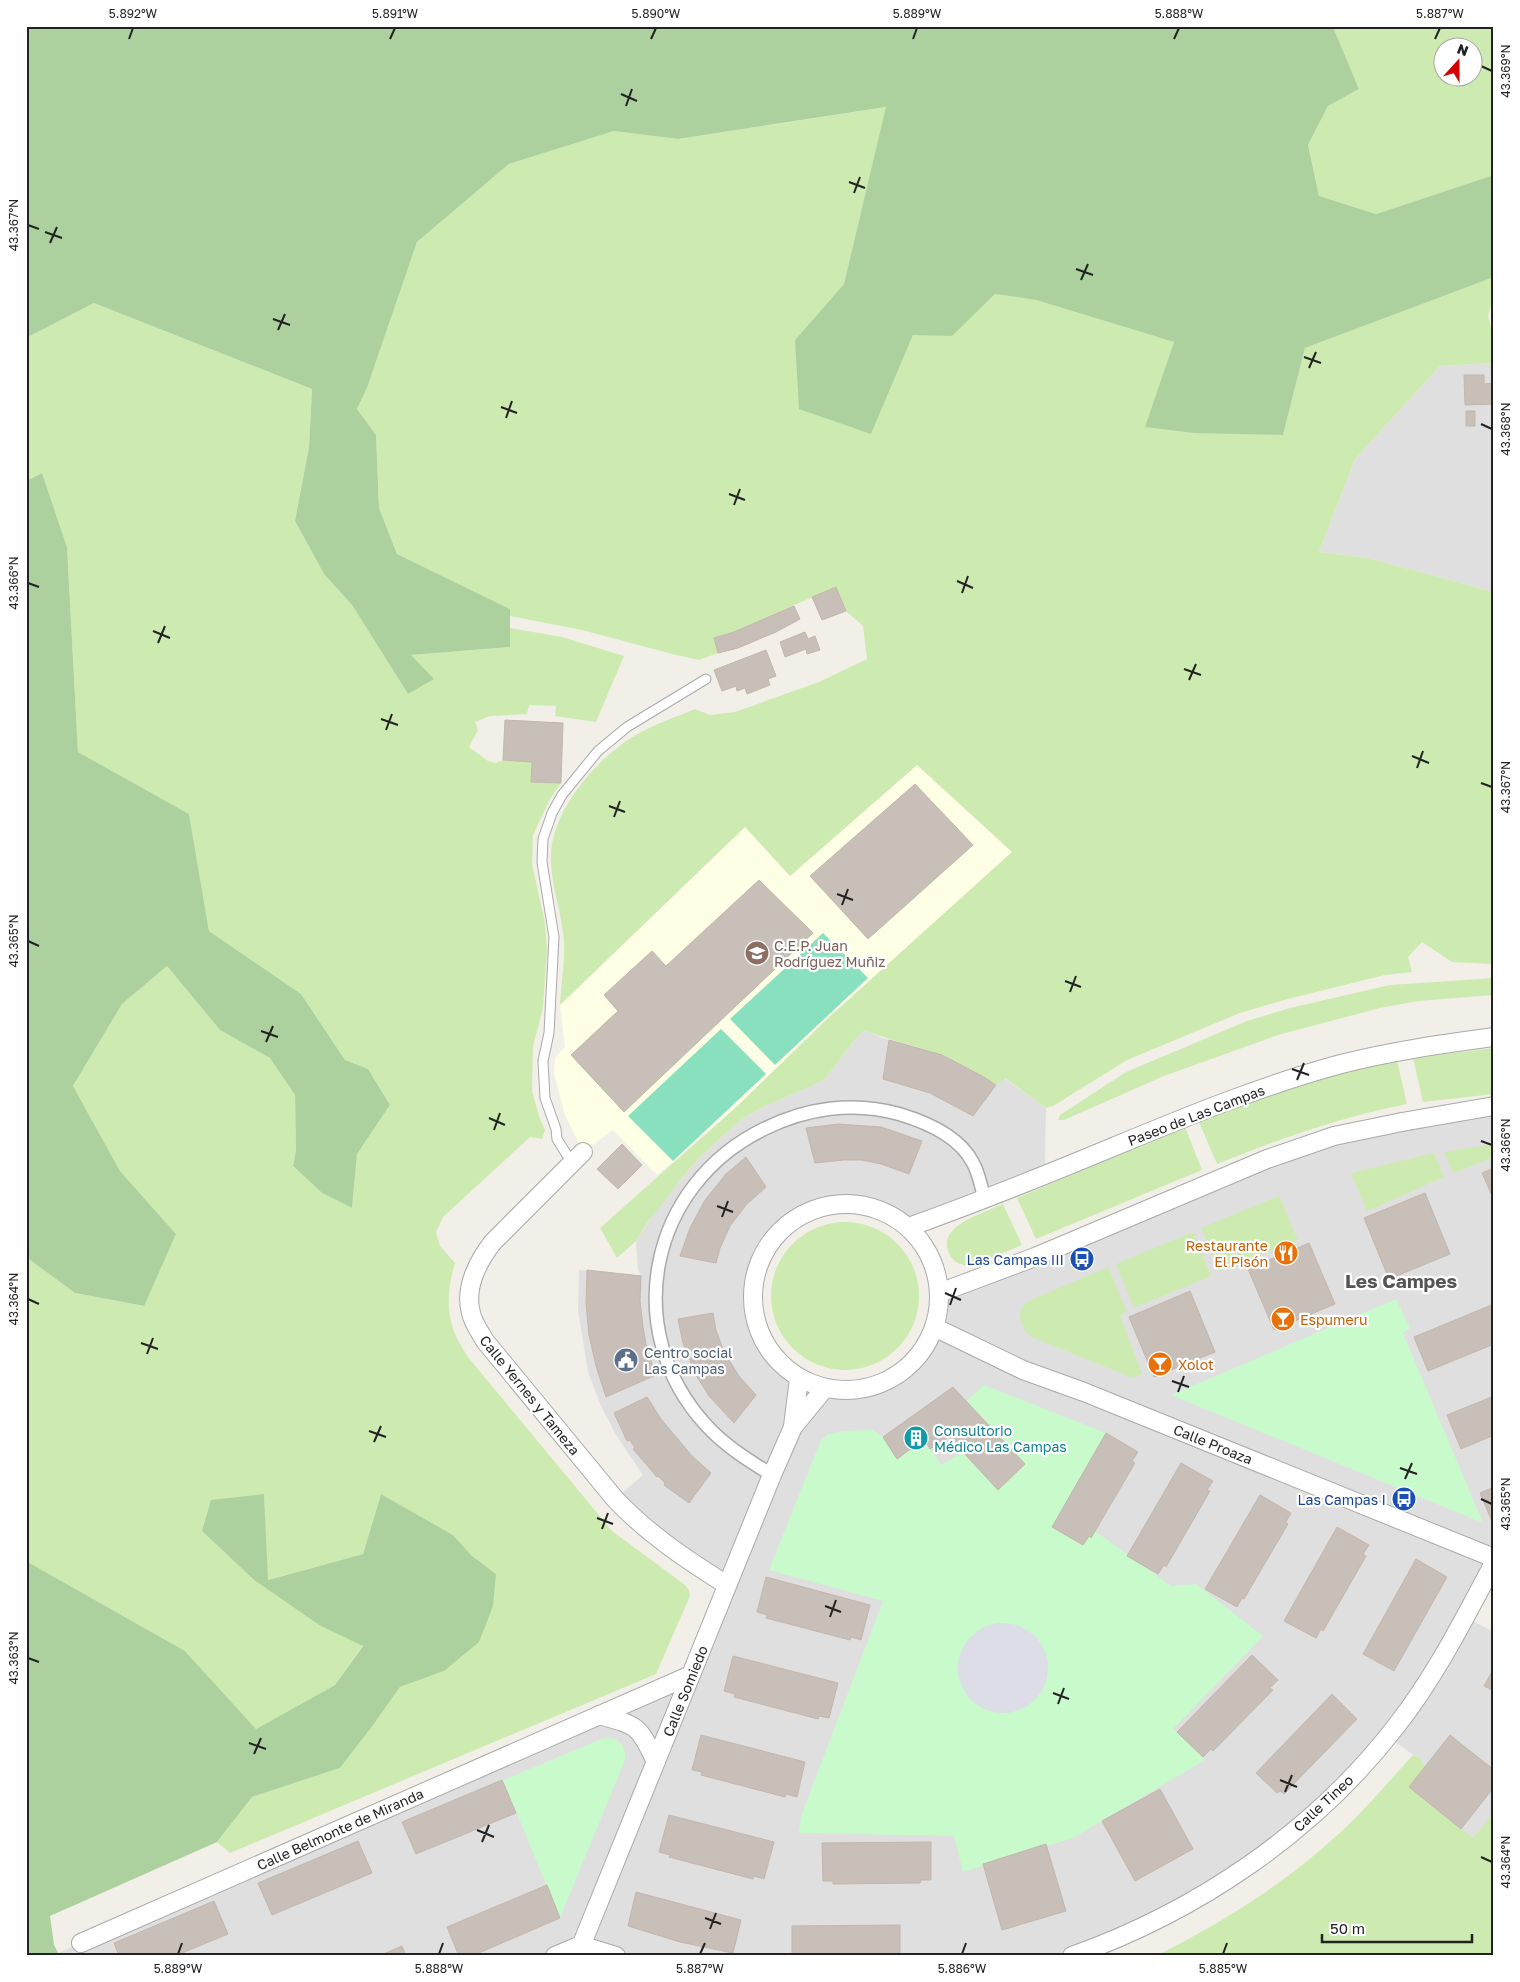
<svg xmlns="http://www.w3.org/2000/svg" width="1520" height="1982" font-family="'Golos Text',sans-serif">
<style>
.residential{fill:#e0dfdf}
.education{fill:#ffffe5}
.grass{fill:#cdebb0;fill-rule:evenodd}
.forest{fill:#add19e}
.park{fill:#c8facc}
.pitch{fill:#88e0be}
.plaza{fill:#dddde8}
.building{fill:#c7bfb8;stroke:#c4b6ab}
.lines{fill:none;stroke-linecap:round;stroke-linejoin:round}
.service-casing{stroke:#a9a9a9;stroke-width:11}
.pedestrian-casing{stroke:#a9a9a9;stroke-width:15}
.minor-casing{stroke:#a9a9a9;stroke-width:20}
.service{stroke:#fff;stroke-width:9}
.pedestrian{stroke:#fff;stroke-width:12}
.minor{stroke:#fff;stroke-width:18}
.ticks{fill:none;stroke:#222;stroke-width:2}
.labels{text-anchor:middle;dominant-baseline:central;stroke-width:4.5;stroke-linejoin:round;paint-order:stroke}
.education-label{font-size:14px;fill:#785e54;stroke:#fff;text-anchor:start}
.street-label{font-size:14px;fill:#222;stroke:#fff}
.food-label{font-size:14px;fill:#c56008;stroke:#fff;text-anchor:start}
.transit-label{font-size:14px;fill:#164399;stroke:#fff;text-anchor:end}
.service-label{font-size:14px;fill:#4e5e75;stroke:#fff;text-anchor:start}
.culture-label{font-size:14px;fill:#0d838f;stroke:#fff;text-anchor:start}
.district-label{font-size:19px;font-weight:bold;fill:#555;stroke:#fff}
.neatline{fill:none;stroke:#222;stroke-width:2}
.ticks-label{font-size:12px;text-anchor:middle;fill:#222}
</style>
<rect width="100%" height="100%" fill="#f2efe9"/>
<!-- residential -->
<path class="residential" d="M1494 363V592L1368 558 1319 552 1355 459 1440 366Z
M865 1030 882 1038 904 1043 942 1055 982 1076 996 1085 1004 1078 1046 1108 1045 1169 913 1221 881 1205 856 1199 815 1202 780 1225 759 1251 751 1272 748 1304 758 1336 772 1360 794 1380 811 1387 831 1392 864 1393 888 1388 914 1368 934 1342 942 1319 945 1295 1289 1155 1494 1107V1562L1465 1617 1494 1632V1813L1473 1839 1409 1787 1419 1757 1413 1755 1389 1737 1248 1867 1075 1956H60L58 1953 692 1675 728 1585 615 1499 643 1475 615 1433 601 1406 588 1372 578 1310 579 1270 641 1275 638 1270 636 1241 662 1202 701 1156 742 1119 761 1108 814 1085 825 1079 853 1042Z"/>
<!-- education -->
<path class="education" d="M917 765 1012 852 827 1019 734 1109 657 1175 613 1130 583 1152 565 1115 554 1074 555 1058 565 1047 560 1005 745 827 790 876Z"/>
<!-- grass -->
<path class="grass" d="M1330 26H1494V175L1376 214 1319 196 1308 145 1328 106 1359 89 1333 27ZM1442 48H1472V78H1442Z
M887 107 844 284 795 340 871 433 913 335H952L995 294 1036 300 1174 342 1146 427 1283 435 1305 348 1494 277V294L1488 316 1494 339V363L1440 366 1355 459 1319 552 1368 558 1494 592V964L1452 962 1422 942 1408 957 1412 972 1385 975 1284 1000 1240 1013 1127 1060 1053 1106 1046 1108 1005 1078 996 1085C973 1070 949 1057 923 1049 903 1042 884 1039 865 1030L853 1042 825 1079 814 1085 761 1108 742 1119 723 1136 701 1156 682 1178 648 1222 636 1241 617 1258 600 1228 734 1109 827 1019 1012 852 917 765 790 876 745 827 560 1005C561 984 565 962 564 941 562 914 552 889 551 862 548 814 596 758 636 735 654 724 676 717 695 709L710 715 735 712 819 682 867 659 863 626 846 611 835 587 734 632 714 638 718 653 699 660 676 655 582 630 510 616V609L397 554 379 508 376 435 357 409 367 388 417 242 509 164 614 131 678 139Z
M94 303 312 389 309 447 295 521 324 574 352 605 408 694 411 655 510 647V628L562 637 624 656 596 722 555 716 556 706 529 705 527 714 490 716 475 722 478 730 469 747 488 761 496 763 503 760 532 762 531 782 561 783 550 799 533 835 532 864 545 923 547 948 543 1008 533 1046 532 1091 539 1116 545 1130 542 1139 530 1137 443 1217 436 1232 440 1246 455 1263C449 1282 446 1306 452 1325 455 1337 462 1347 468 1357L612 1531 684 1584 689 1590 690 1596 656 1674 230 1853 217 1842 252 1797 340 1768 371 1728 400 1687 444 1671 496 1574 471 1555 453 1535 381 1494 363 1554 267 1580 264 1494 202 1531 254 1580 319 1625 363 1645 335 1685 256 1729 185 1651 26 1561V1257L75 1293 143 1306 176 1234 120 1171 73 1086 122 1004 167 966 220 1030 270 1058 295 1095 296 1150 293 1166 322 1193 352 1208 357 1154 390 1105 368 1069 345 1060 301 994 209 931 189 814 78 752 67 547 42 473 26 481V338Z
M1494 978V995L1418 1001 1380 1008 1278 1035 1164 1076 1064 1120H1058L1060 1115 1126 1072 1247 1021 1290 1008 1390 985Z
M1494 1048V1094L1423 1102 1413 1058Z
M1397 1060 1407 1104C1342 1117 1278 1139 1217 1164L1199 1122C1265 1095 1327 1076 1397 1060Z
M1185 1127 1202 1170 1036 1239 1017 1198Z
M1494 1144V1157L1453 1173 1444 1152Z
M1434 1153 1444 1177 1367 1211 1351 1173Z
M1279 1196 1298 1240 1220 1272 1201 1228Z
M1003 1204 1022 1245 971 1266C961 1265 953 1263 949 1253 936 1225 985 1213 1003 1204Z
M771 1296a74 74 0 1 1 148 0a74 74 0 1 1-148 0Z
M1193 1232 1211 1276 1134 1308 1116 1264Z
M1108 1267 1127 1312 1120 1315 1142 1374 1133 1378 1031 1337C1021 1327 1015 1313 1026 1302Z
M1413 1755 1419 1757 1425 1767 1409 1787 1473 1838 1494 1813V1956H1156C1225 1921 1289 1881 1345 1828 1369 1805 1391 1779 1413 1755Z"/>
<!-- forest -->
<path class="forest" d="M26 26H1330L1333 27 1359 89 1328 106 1308 145 1319 196 1376 214 1494 175V277L1305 348 1283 435 1194 433 1145 427 1174 342 1036 300 995 294 952 336 913 335 871 434 799 409 795 340 844 284 886 107 678 139 614 131 509 164 417 242 367 388 357 409 376 435 379 508 397 554 510 609V647L411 655 434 679 408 694 352 605 324 574 295 521 309 447 312 389 94 303 26 338Z
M42 473 67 547 78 752 189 814 209 931 301 994 345 1060 368 1069 390 1105 357 1154 352 1208 322 1193 293 1166 296 1150 295 1095 270 1058 220 1030 167 966 122 1004 73 1086 120 1171 176 1234 144 1306 75 1293 26 1257V481Z
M264 1494 268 1580 363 1554 381 1494 453 1535 471 1555 496 1574 493 1606 479 1642 444 1671 400 1687 371 1728 340 1768 252 1797 217 1842 50 1916 54 1945 60 1956H26V1561L185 1651 256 1729 335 1685 363 1646 319 1625 254 1580 202 1531 211 1500Z"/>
<!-- park -->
<path class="park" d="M1396 1299 1410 1328 1403 1333 1483 1523 1171 1395Z
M984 1385 1106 1433 1052 1527 1083 1545 1089 1536 1091 1537 1095 1531 1171 1586 1196 1584 1263 1636 1173 1729 1205 1760 1073 1838 963 1872 954 1836 799 1833 801 1816 883 1601 769 1570 821 1440 827 1435 842 1431 873 1430 883 1437 924 1439 941 1465 963 1452 998 1490 966 1401Z
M604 1738C618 1736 627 1746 625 1760L560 1918 503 1780Z"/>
<!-- pitch -->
<path class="pitch" d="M823 933 868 978 775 1065 730 1019Z
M721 1029 766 1074 673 1161 628 1116Z"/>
<!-- plaza -->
<path class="plaza" d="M958 1668a45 45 0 1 1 90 0a45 45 0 1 1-90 0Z"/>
<!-- building -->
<path class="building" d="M1464 375H1484V384L1494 383V404L1465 405Z
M1466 411H1475V426H1466Z
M836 587 846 611 822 620 812 597Z
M794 606 800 619 776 632 738 648 718 653 714 638 734 632Z
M805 632 808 639 815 636 820 650 807 654 806 649 785 657 780 642Z
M766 650 776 676 768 679 770 685 747 694 745 688 737 691 736 686 722 691 714 670Z
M505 720 563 723 561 783 531 782 532 762 503 760Z
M915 784 973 845 868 939 810 876Z
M759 880 813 933 624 1112 571 1055 618 1011 604 995 652 951 666 966Z
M889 1040 942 1055 982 1076 996 1085 973 1116 930 1093 883 1079Z
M838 1124 881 1127 922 1141 909 1174 881 1164 862 1160H844L815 1163 806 1128Z
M622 1144 642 1165 618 1189 597 1169Z
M746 1157 766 1187 746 1205 730 1226 720 1248 716 1263 680 1256 690 1228 705 1200 726 1174Z
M1494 1168V1200L1482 1173Z
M1425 1193 1450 1254 1389 1279 1364 1218Z
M1309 1243 1335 1304 1274 1330 1248 1269Z
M587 1270 641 1276 640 1301 643 1327 647 1350 656 1375 606 1397 596 1366 589 1335 586 1303Z
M1190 1291 1215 1352 1154 1377 1129 1317Z
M1494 1304V1344L1428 1371 1414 1337Z
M713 1313 716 1330 724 1352 739 1376 756 1395 734 1423 709 1396 696 1375 683 1343 678 1319Z
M953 1387 1025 1464 998 1490 949 1437 930 1449 924 1439 897 1459 883 1437Z
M1494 1396V1435L1461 1449 1447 1415Z
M647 1397 661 1419 692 1456 711 1473 689 1503 664 1485 665 1483 658 1476 657 1477 633 1449 635 1448 630 1440 627 1441 614 1413Z
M1106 1433 1138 1452 1132 1461 1135 1463 1091 1538 1089 1536 1083 1545 1052 1527Z
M1181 1463 1213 1481 1207 1490 1210 1491 1166 1567 1164 1565 1158 1574 1127 1556Z
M1494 1487V1526L1480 1493Z
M1260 1495 1291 1513 1286 1522 1288 1524 1244 1599 1242 1598 1237 1607 1205 1589Z
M1337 1527 1369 1545 1363 1554 1366 1556 1323 1631 1321 1629 1316 1638 1284 1621Z
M1416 1559 1447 1577 1394 1671 1363 1654Z
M766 1577 870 1605 861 1640 851 1637 850 1640 766 1618 767 1615 757 1612Z
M1252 1655 1278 1680 1270 1688 1273 1690 1213 1751 1211 1749 1203 1757 1177 1732Z
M733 1656 838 1683 829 1718 819 1716 818 1719 734 1697 735 1694 724 1691Z
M1494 1668V1691L1484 1686Z
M1332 1694 1357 1719 1284 1794 1280 1791 1277 1793 1256 1773Z
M701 1735 805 1762 797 1797 786 1794 785 1797 701 1775 702 1772 692 1770Z
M1450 1735 1494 1770V1787L1461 1829 1409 1787Z
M502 1780 516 1813 416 1854 402 1822Z
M1160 1789 1193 1849 1135 1881 1102 1821Z
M669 1815 774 1842 764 1879 754 1876 753 1879 669 1857 670 1855 659 1852Z
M358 1841 372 1873 272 1915 258 1883Z
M931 1842V1880H921L920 1883 833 1884V1881H823L822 1843Z
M1046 1844 1066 1911 1002 1930 983 1864Z
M547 1885 560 1918 472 1956H459L447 1927Z
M636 1892 741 1920 733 1953 680 1942 628 1926Z
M214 1901 228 1934 175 1956H119L114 1943Z
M900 1925V1956H792V1926Z
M402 1946 406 1956H379Z"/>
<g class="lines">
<defs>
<path id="service" d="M572 1163 557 1139 556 1129 545 1098 543 1061 549 1033 554 937 542 862 543 839 552 813 562 795 598 751 627 727 706 679"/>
<path id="pedestrian" d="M772 1475C748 1460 725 1446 706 1425 619 1330 649 1185 764 1129 806 1108 853 1101 899 1114 926 1122 960 1137 973 1163 979 1173 981 1188 985 1199"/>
<path id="minor" d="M583 1152 493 1242C478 1261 464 1288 471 1313 473 1323 480 1332 485 1341L615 1499C648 1534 687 1560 727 1585
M753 1297a93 93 0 1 1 186 0a93 93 0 1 1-186 0Z
M909 1227C978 1202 1046 1175 1113 1147 1188 1116 1263 1085 1341 1064 1391 1051 1443 1044 1494 1037
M939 1293 1035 1257 1267 1159 1334 1136 1402 1122 1494 1106
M934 1327 1023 1370 1084 1392 1494 1558
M793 1426 799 1379
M599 1715C639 1726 638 1725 656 1762
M81 1943 691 1675
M581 1945 616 1956
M555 1956 581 1945
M577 1956 772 1475 793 1427 825 1388
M1072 1956C1198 1911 1315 1832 1397 1725 1436 1675 1464 1619 1494 1563"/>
</defs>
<!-- service casing -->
<use href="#service" class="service-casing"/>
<!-- pedestrian casing -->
<use href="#pedestrian" class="pedestrian-casing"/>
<!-- minor casing -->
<use href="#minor" class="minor-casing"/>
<!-- service -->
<use href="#service" class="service"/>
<!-- pedestrian -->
<use href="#pedestrian" class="pedestrian"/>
<!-- minor -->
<use href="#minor" class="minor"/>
</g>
<!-- ticks -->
<path class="ticks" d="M129 39 133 28M390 39 395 28M651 39 656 28M913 39 917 28M1174 39 1179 28M1435 39 1440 28M1481 66 1492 71M621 94 637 101M626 106 632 89M849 182 865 188M854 193 860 177M28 225 39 229M45 232 62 238M50 243 57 227M1076 269 1093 275M1081 280 1088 264M273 319 290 325M278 330 285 314M1304 357 1321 363M1309 368 1316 352M501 407 517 413M506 418 512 401M1481 424 1492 429M729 494 745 500M734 505 740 489M957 581 973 588M28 583 39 587M962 593 968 576M153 631 170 638M158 643 165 626M1184 669 1201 675M1189 680 1196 664M381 719 398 725M386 730 392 714M1412 756 1429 763M1417 768 1423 751M1481 783 1492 787M609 806 625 812M614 817 620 801M837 894 853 900M842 905 848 889M28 941 39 946M1065 981 1081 987M1070 992 1076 976M261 1031 278 1037M266 1042 273 1026M1292 1069 1309 1075M1297 1080 1304 1063M489 1118 505 1125M494 1130 500 1113M1481 1141 1492 1145M717 1206 733 1212M722 1217 728 1201M945 1293 961 1300M28 1299 39 1304M950 1305 956 1288M141 1343 158 1349M147 1354 153 1338M1172 1381 1189 1387M1178 1392 1184 1376M369 1431 386 1437M374 1442 381 1426M1400 1468 1417 1474M1405 1479 1412 1463M1481 1499 1492 1504M597 1518 613 1524M602 1529 608 1513M825 1606 841 1612M830 1617 836 1600M28 1658 39 1662M1053 1693 1069 1699M1058 1704 1064 1688M249 1743 266 1749M254 1754 261 1738M1280 1780 1297 1787M1285 1792 1292 1775M477 1830 494 1837M482 1842 489 1825M1481 1857 1492 1862M705 1918 721 1924M710 1929 716 1913M178 1954 182 1943M439 1954 443 1943M700 1954 705 1943M962 1954 966 1943M1223 1954 1227 1943"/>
<!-- icons -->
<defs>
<symbol id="school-disc" viewBox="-11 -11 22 22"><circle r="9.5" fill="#8d6e63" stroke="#fff"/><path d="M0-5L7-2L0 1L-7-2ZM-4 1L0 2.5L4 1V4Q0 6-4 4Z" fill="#fff"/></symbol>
<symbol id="restaurant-disc" viewBox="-11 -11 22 22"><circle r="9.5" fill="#e8710a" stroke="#fff"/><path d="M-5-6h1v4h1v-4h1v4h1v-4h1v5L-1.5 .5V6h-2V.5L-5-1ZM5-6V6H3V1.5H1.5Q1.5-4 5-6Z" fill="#fff"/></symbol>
<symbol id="bus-disc" viewBox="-11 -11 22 22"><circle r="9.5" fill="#1a4fb4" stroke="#fff"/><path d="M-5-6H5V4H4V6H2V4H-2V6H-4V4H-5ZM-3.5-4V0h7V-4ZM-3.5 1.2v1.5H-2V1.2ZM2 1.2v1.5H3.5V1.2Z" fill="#fff"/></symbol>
<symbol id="bar-disc" viewBox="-11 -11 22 22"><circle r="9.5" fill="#e8710a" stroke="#fff"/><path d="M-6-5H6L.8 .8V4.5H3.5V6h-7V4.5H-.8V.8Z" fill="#fff"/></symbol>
<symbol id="civic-disc" viewBox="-11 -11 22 22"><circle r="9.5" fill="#5c6f8a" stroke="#fff"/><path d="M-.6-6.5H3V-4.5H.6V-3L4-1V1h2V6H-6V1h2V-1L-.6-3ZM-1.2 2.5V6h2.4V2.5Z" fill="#fff"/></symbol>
<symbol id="building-disc" viewBox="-11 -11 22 22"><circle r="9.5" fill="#0f9aa8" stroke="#fff"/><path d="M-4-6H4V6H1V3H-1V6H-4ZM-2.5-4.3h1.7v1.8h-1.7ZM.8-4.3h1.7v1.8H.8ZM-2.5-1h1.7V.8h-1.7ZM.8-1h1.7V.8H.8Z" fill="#fff"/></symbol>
</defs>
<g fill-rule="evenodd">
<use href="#school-disc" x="743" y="939" width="28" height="28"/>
<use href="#restaurant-disc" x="1272" y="1239" width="28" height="28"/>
<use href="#bus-disc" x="1068" y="1245" width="28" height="28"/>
<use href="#bar-disc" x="1269" y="1305" width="28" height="28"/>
<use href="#civic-disc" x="612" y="1346" width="28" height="28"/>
<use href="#bar-disc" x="1146" y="1350" width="28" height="28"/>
<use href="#building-disc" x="902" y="1424" width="28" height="28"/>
<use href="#bus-disc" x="1390" y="1485" width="28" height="28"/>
</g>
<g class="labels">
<!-- education labels -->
<g class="education-label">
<text x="774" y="945">C.E.P. Juan<tspan x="774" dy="16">Rodríguez Muñiz</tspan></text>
</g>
<!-- street labels -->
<g class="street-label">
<text transform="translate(1196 1115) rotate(-21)">Paseo de Las Campas</text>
<text transform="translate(530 1395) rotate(51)">Calle Yernes y Tameza</text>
<text transform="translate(1213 1444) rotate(22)">Calle Proaza</text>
<text transform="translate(685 1691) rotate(-68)">Calle Somiedo</text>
<text transform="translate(1323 1803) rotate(-43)">Calle Tineo</text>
<text transform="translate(340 1829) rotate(-24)">Calle Belmonte de Miranda</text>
</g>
<!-- food labels -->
<g class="food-label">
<text x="1268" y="1245" text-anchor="end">Restaurante<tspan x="1268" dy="16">El Pisón</tspan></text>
<text x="1300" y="1319">Espumeru</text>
<text x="1178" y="1364">Xolot</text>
</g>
<!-- transit labels -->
<g class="transit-label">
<text x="1064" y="1259">Las Campas III</text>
<text x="1386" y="1499">Las Campas I</text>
</g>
<!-- service labels -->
<g class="service-label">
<text x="644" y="1352">Centro social<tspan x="644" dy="16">Las Campas</tspan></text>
</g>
<!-- culture labels -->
<g class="culture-label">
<text x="934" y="1430">Consultorio<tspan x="934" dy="16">Médico Las Campas</tspan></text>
</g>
<!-- district labels -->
<g class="district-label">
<text x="1401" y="1280">Les Campes</text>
</g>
</g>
<!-- border -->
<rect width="1520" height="1982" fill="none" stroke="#ffffff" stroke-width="55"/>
<!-- north arrow -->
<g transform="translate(1458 62) rotate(21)"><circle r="24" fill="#ffffff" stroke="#a7a7a7"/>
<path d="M0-4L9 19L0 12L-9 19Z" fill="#d40000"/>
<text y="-8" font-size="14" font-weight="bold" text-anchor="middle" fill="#222222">N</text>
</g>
<!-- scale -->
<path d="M1322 1934v8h150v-8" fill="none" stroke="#222222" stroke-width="2.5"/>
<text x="1330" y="1934" font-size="15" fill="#222222" stroke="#ffffff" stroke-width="4" paint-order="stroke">50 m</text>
<rect x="28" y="28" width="1464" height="1926" class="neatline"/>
<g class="ticks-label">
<text x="133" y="18">5.892°W</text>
<text x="395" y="18">5.891°W</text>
<text x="656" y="18">5.890°W</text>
<text x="917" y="18">5.889°W</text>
<text x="1179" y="18">5.888°W</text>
<text x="1440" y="18">5.887°W</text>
<text transform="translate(1506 71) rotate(-90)" y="4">43.369°N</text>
<text transform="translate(14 225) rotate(-90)" y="4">43.367°N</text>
<text transform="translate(1506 429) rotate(-90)" y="4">43.368°N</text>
<text transform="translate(14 583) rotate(-90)" y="4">43.366°N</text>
<text transform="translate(1506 787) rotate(-90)" y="4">43.367°N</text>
<text transform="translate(14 941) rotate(-90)" y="4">43.365°N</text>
<text transform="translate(1506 1145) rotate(-90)" y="4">43.366°N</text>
<text transform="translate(14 1299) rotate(-90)" y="4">43.364°N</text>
<text transform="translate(1506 1504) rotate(-90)" y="4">43.365°N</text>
<text transform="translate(14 1658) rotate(-90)" y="4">43.363°N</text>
<text transform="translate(1506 1862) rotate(-90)" y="4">43.364°N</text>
<text x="178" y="1973">5.889°W</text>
<text x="439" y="1973">5.888°W</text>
<text x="700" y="1973">5.887°W</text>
<text x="962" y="1973">5.886°W</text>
<text x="1223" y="1973">5.885°W</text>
</g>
</svg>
